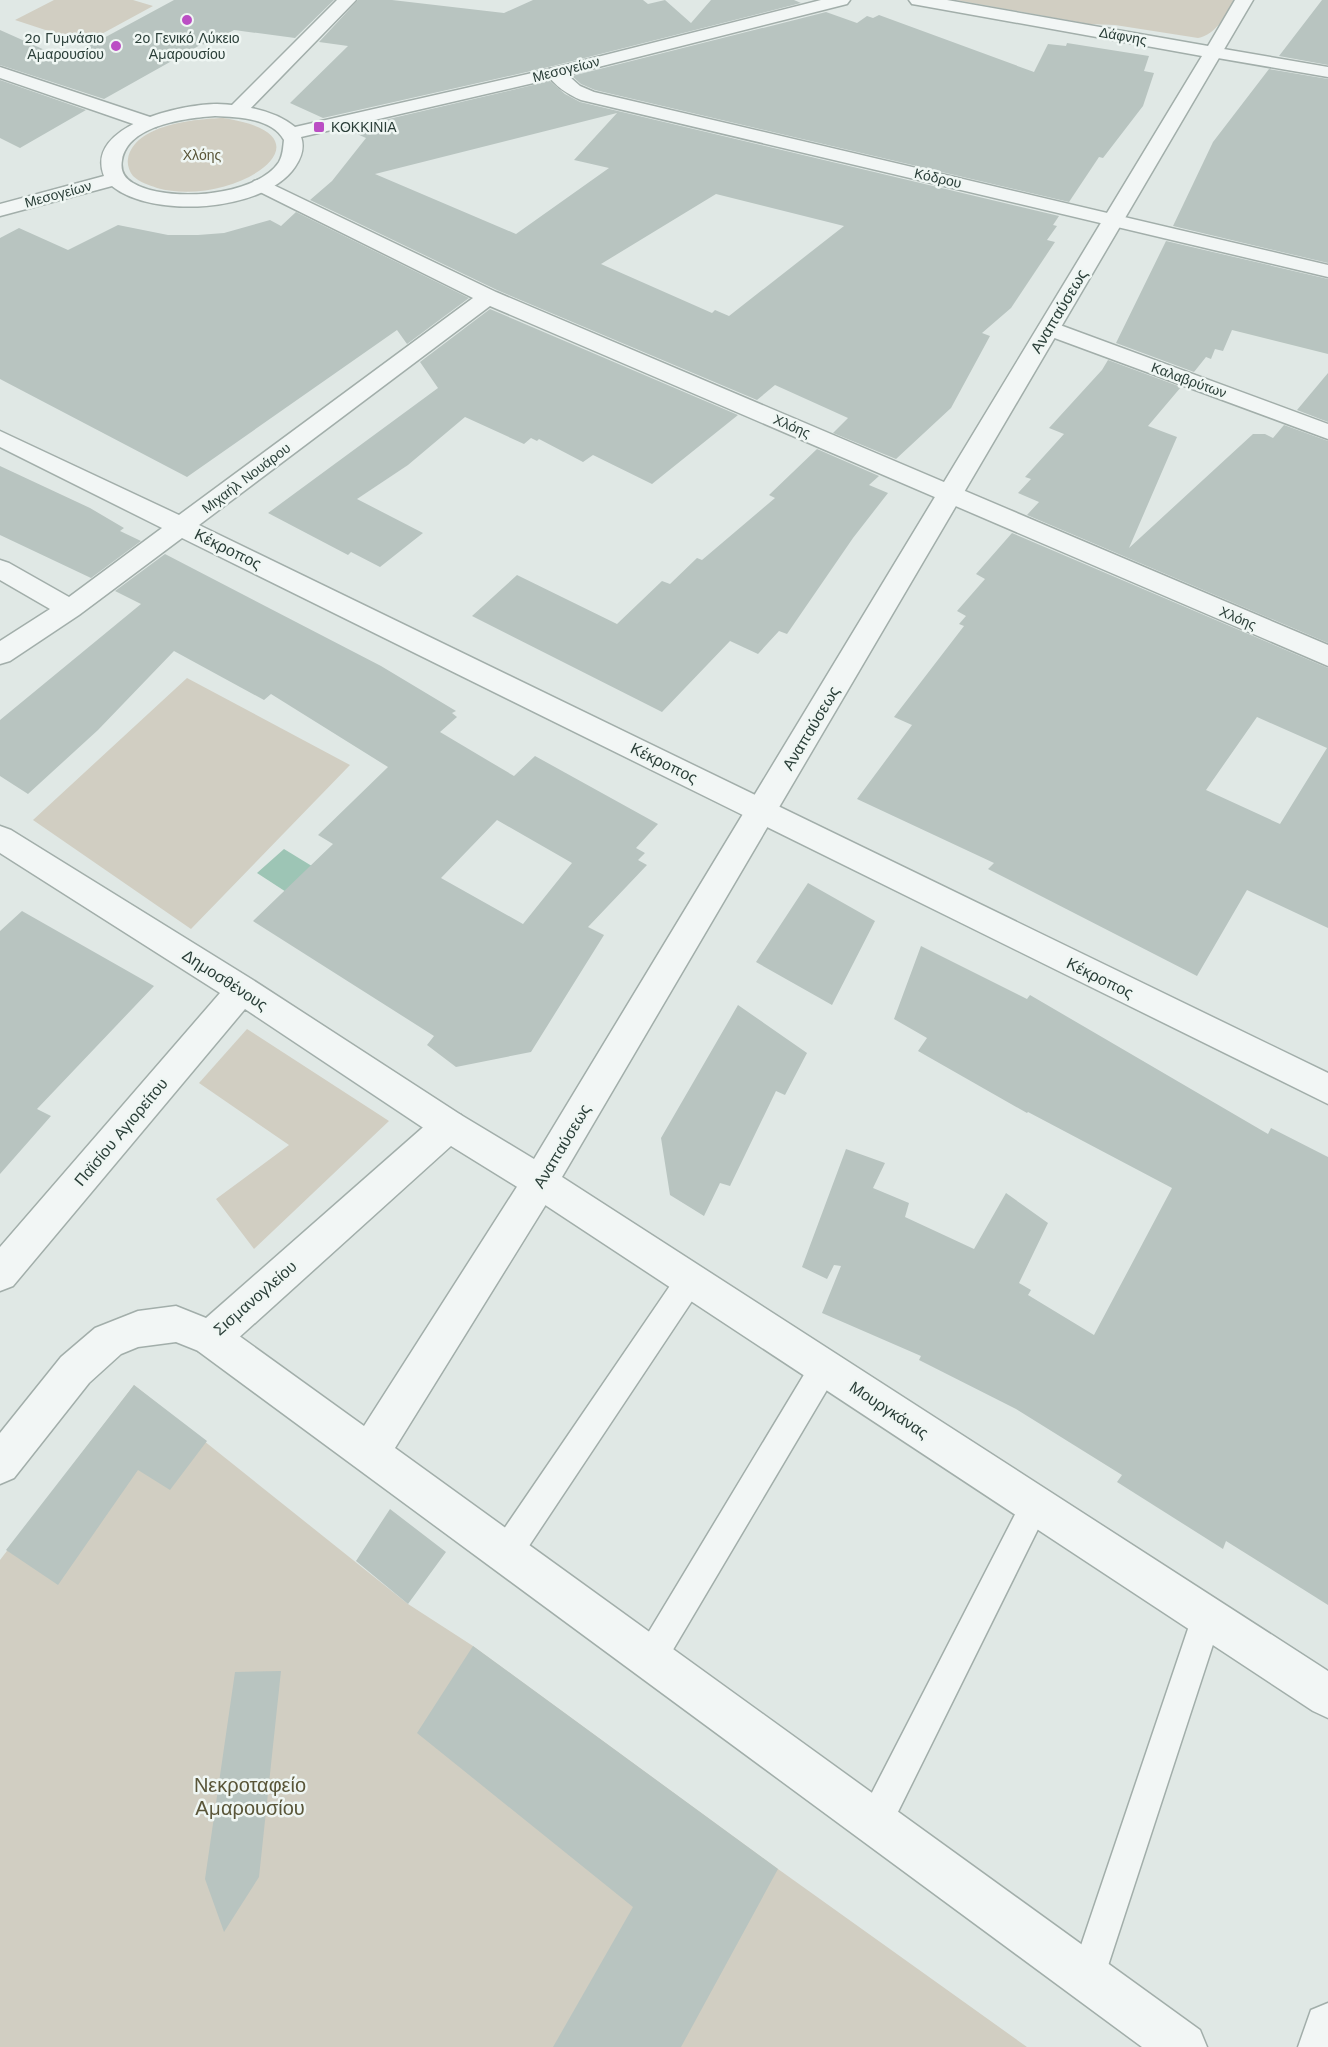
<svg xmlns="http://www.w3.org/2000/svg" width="1328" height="2047" font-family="'Work Sans',sans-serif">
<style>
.green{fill:#d1cec2}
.water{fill:#9dc5b5}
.building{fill:#b8c4c0;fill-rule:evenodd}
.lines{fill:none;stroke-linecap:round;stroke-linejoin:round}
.service-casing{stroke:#a2aeaa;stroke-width:3}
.minor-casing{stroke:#a2aeaa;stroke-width:3}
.tertiary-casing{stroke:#a2aeaa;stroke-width:3}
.service{fill:#f2f6f5;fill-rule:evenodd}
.minor{fill:#f2f6f5;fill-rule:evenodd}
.tertiary{fill:#f2f6f5;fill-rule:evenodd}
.poi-dot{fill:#bb4ec4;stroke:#eff6f3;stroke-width:2}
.labels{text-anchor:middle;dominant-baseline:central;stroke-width:5;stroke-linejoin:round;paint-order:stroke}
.far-street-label{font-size:14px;fill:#2a3e38;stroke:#eff6f3}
.far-poi-label{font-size:14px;fill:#2a3e38;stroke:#eff6f3;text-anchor:end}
.far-park-label{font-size:14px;fill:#595538;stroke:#eff6f3}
.street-label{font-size:16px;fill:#2a3e38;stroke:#eff6f3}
.near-park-label{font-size:20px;fill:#595538;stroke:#eff6f3}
</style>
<rect width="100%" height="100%" fill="#e0e8e5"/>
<!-- green -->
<path class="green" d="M54 0H133L153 6 85 43 15 20Z
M956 0H1237C1226 14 1216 35 1198 38L1115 25 1089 24Z
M223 118C344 136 232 209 157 188 149 185 139 182 133 176 129 171 127 164 128 159 134 124 196 119 223 118Z
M187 678 350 765 191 929 33 820Z
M247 1029 389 1121 254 1249 216 1199 289 1145 199 1083Z
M134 1385 408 1604 473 1646 778 1869 1027 2047H0V1560Z"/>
<!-- water -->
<path class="water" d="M284 849 333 879 300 901 257 873Z"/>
<!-- building -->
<path class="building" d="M174 0H334L295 38 234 30 207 45 202 44 104 99 0 65V30L65 59Z
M358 0H392L504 13 533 0H643L648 4 665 0 691 23 711 0H794L801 3 553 66 323 118 290 103 348 46 319 42Z
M1322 0H1328V65L1279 56Z
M826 12 857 23 867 16 873 18 879 15 1034 72 1048 44 1066 46 1067 43 1149 56 1144 71 1154 73 1143 106 1103 158 1099 157 1069 202 595 90 581 84 572 76Z
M1269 69 1328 79V263L1173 226 1213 142Z
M0 80 86 110 20 148 0 138Z
M550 81 565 94 580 102 1059 216 1053 225 1057 226 1047 240 1055 242 1011 308 982 333 990 336 951 408 896 459 833 433 848 418 775 385 757 400 497 290 310 200 332 181 366 138 346 129ZM617 113 574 160 609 168 516 234 375 174ZM716 194 844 226 729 316 715 310 712 313 601 264Z
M296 212 469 298 407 344 397 330 187 477 0 379V238L19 228 68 250 118 225 168 235H198L224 233 270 220 281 226Z
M1166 241 1328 279V354L1232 330 1223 351 1215 349 1211 359 1206 357 1194 372 1116 343Z
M490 309 738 415 652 484 593 455 583 462 539 439 537 441 531 438 524 444 465 417 408 465 357 499 423 533 380 567 351 552 348 555 268 513 438 388 420 362Z
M1108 360 1181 387 1148 426 1177 437 1129 548 1253 434H1265L1273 438 1284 425 1328 441V643L1027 515 1039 502 1018 493 1031 479 1025 477 1064 434 1049 428 1102 370Z
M1328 373V422L1297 410Z
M817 449 879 476 869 485 888 493 853 538 787 634 779 631 758 654 730 641 662 712 472 616 517 575 617 624 662 581 670 584 697 558 702 560 775 498 769 495Z
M0 466 90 508 124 528 120 531 141 541 91 578 0 535Z
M1012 533 1328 668V928L1247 890 1197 976 988 869 994 863 857 799 912 725 894 717 964 626 959 624 966 616 957 611 985 579 976 574ZM1257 717 1327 748 1280 824 1206 790Z
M165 554 381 666 456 711 452 713 457 717 440 732 514 776 535 756 658 824 636 848 645 853 638 860 647 865 588 927 604 935 531 1052 456 1067 427 1045 434 1036 253 921 333 844 318 835 388 767 271 694 264 700 174 651 98 730 28 794 0 776V720L141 604 115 591ZM497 820 572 863 523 924 441 878Z
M808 883 875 921 832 1005 756 962Z
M22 911 154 986 37 1109 51 1116 0 1174V931Z
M921 946 1027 999 1030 995 1268 1134 1271 1128 1328 1157V1605L1226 1541 1223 1549 1117 1482 1122 1475 1016 1409 919 1360 921 1356 822 1313 841 1266 834 1265 827 1279 802 1267 846 1149 885 1163 873 1188 909 1203 905 1217 974 1249 1006 1193 1048 1223 1019 1283 1031 1290 1028 1295 1094 1335 1172 1188 1028 1112 1027 1113 918 1051 927 1038 894 1019Z
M738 1005 807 1053 785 1095 776 1091 730 1186 720 1183 704 1216 670 1195 661 1138Z
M134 1385 207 1441 170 1490 138 1470 58 1585 6 1550Z
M390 1509 446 1552 408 1604 356 1561Z
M473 1646 778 1869 681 2047H553L633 1907 417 1733Z
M281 1671 259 1877 224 1932 205 1879 235 1672Z"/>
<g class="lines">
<defs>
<path id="service" d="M690 1267 700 1271 703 1280 700 1289 517 1564 506 1568 495 1564 491 1553 495 1542 680 1271Z
M824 1354 834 1358 838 1368 834 1378 661 1670 650 1675 639 1670 634 1659 639 1648 814 1358Z
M1035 1490 1045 1495 1050 1505 1045 1515 887 1834 875 1839 863 1834 858 1822 863 1810 1025 1495Z
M1207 1602 1218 1606 1222 1617 1104 1978 1099 1990 1087 1995 1075 1990 1070 1978 1192 1617 1196 1606Z"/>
<path id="minor" d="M337 0H356L244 115H230L228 111 230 107Z
M1212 47 1328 67V77L1206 56 1203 52 1206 48Z
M0 67 156 119 159 123 156 127H142L0 78Z
M555 68 561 69 580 86 594 92 1328 265V277L581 100C567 94 555 86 546 73L549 69Z
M261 179 496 292 1328 645V666L490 306 199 525 1328 1073V1104L182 538 79 615 10 661 0 664V641L50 609 0 580V560L9 563 69 597 162 528 0 447V431L179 515 473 298 254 189 251 185 254 181Z
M1049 321 1328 424V439L1041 333 1038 328 1041 323Z
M0 826 11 830 253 980 461 1115 466 1126 461 1137 449 1141 437 1137 245 1009 13 1286 0 1291V1247L220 993 0 853Z
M540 1166 553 1171 558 1182 553 1193 395 1448 1200 2030 1207 2047H1142L198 1351 192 1338 198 1325 211 1320 224 1325 364 1426 527 1171Z
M1328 2003V2047H1298L1311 2010Z"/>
<path id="tertiary" d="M821 0H850L847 4 555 78 301 137C305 148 301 158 295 167 265 212 152 219 112 186L0 216V204L104 176C84 125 183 104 217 104 243 105 275 110 295 127L554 68ZM215 116C238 117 272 118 284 140 283 148 283 155 279 162 256 197 166 203 133 183 124 178 120 171 122 160 128 125 186 118 215 116Z
M909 0H947L1208 46 1235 0H1253L562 1177 1328 1671V1718L1313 1711 527 1193 451 1146 224 1351 211 1356 176 1342 138 1347 121 1354 89 1383 14 1478 0 1484V1433L61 1357 95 1328 138 1311 176 1306 206 1318 437 1115 449 1111 461 1115 534 1159 1202 56 918 5 912 4Z"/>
</defs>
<!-- service casing -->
<use href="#service" class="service-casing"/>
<!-- minor casing -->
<use href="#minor" class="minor-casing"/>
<!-- tertiary casing -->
<use href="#tertiary" class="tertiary-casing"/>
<!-- service -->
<use href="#service" class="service"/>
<!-- minor -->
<use href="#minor" class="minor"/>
<!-- tertiary -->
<use href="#tertiary" class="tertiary"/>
</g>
<!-- markers -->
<g class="poi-dot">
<circle cx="187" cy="20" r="6"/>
<circle cx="116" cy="46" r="6"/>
<rect x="313" y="121" width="12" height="12" rx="3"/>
</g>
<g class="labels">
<!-- far-street labels -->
<g class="far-street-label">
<text transform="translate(1123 36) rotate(10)">Δάφνης</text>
<text transform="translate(566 69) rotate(-14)">Μεσογείων</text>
<text transform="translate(938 178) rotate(13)">Κόδρου</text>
<text transform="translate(58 194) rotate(-15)">Μεσογείων</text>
<text transform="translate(1189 380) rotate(20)">Καλαβρύτων</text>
<text transform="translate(792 426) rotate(23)">Χλόης</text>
<text transform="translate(246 478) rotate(-37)">Μιχαήλ Νουάρου</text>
<text transform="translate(1238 618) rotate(23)">Χλόης</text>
</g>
<!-- far-poi labels -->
<g class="far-poi-label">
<text x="104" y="38">2ο Γυμνάσιο<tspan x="104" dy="16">Αμαρουσίου</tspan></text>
<text x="187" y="38" text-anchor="middle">2ο Γενικό Λύκειο<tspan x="187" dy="16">Αμαρουσίου</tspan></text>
<text x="331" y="127" text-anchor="start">ΚΟΚΚΙΝΙΑ</text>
</g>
<!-- far-park labels -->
<g class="far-park-label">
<text x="202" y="155">Χλόης</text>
</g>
<!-- street labels -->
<g class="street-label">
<text transform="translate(1059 311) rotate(-59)">Αναπαύσεως</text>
<text transform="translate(228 549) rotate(26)">Κέκροπος</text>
<text transform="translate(811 728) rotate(-59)">Αναπαύσεως</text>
<text transform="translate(664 763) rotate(26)">Κέκροπος</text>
<text transform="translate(1100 978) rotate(26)">Κέκροπος</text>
<text transform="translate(225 980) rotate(33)">Δημοσθένους</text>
<text transform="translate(121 1132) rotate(-50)">Παϊσίου Αγιορείτου</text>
<text transform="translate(562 1146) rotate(-59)">Αναπαύσεως</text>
<text transform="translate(255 1298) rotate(-41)">Σισμανογλείου</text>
<text transform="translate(889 1410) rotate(33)">Μουργκάνας</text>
</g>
<!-- near-park labels -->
<g class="near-park-label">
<text x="250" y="1785">Νεκροταφείο<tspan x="250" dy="23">Αμαρουσίου</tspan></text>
</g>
</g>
</svg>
